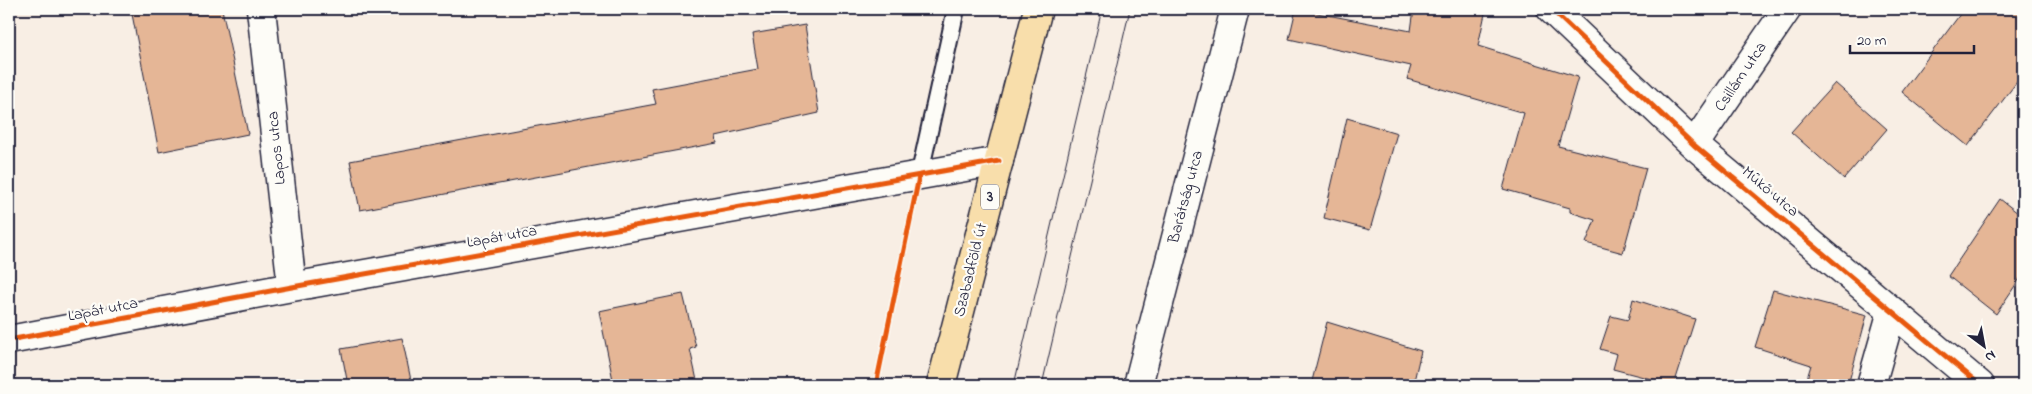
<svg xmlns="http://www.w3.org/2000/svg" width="2032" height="394" font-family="'Indie Flower',sans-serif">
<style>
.building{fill:#e5b696;stroke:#22223b}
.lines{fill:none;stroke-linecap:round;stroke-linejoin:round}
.lane-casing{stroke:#22223b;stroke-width:20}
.street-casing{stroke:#22223b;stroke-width:31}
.primary-casing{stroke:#22223b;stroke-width:31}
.lane{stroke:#fdfcf7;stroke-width:16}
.street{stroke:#fdfcf7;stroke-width:28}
.primary{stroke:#f8deab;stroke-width:28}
.tram{stroke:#22223b;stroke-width:1}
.cycleway-casing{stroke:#fdfcf7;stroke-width:8}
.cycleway{stroke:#e8590c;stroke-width:5}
.labels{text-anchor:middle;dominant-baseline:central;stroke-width:4.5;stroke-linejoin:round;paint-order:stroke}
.shield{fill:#fdfcf7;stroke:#646373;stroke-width:1}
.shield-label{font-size:15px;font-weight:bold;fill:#22223b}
.street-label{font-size:16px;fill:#22223b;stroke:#fdfcf7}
</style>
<rect width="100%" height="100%" fill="#f8eee4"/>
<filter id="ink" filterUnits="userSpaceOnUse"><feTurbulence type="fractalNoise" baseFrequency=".02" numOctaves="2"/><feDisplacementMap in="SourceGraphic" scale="10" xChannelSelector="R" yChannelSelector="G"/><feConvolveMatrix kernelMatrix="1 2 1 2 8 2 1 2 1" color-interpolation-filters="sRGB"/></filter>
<g filter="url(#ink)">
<!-- building -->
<path class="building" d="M131 9H222L248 134 159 152Z
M1296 9 1411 31 1414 9H1486L1478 46 1578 77 1558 146 1646 168 1623 253 1586 243 1595 220 1570 212V208L1503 189 1524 113 1407 79 1411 66 1289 39Z
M1964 9H2023V74L1968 146 1902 92Z
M805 25 819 113 716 136 717 143 360 210 350 161 656 104 652 89 758 69 752 34Z
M1835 83 1887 129 1844 179 1791 132Z
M1347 118 1397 133 1370 230 1324 218Z
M2000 199 2023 217V274L1996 314 1948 276Z
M1773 290 1867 315 1848 385H1805L1811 365 1755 347Z
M683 294 696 347 690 349 698 385H614L599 311Z
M1633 299 1695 319 1674 385 1613 369 1617 354 1600 349 1611 316 1628 320Z
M1327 322 1421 351 1413 385H1311Z
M402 338 412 385H348L341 349Z"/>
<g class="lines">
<defs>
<path id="lane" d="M919 177 956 9"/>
<path id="street" d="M261 9 292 287
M1551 9 1694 145 1980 385
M1694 145 1787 9
M9 340 292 287 999 161
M1138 385 1235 9
M1871 385 1892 311"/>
<path id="primary" d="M941 385 1038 9"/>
</defs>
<!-- lane casing -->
<use href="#lane" class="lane-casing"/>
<!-- street casing -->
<use href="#street" class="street-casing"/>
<!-- primary casing -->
<use href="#primary" class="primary-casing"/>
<!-- lane -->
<use href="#lane" class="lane"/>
<!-- street -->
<use href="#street" class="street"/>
<!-- primary -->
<use href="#primary" class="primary"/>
<!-- tram -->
<path class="tram" d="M1014 385 1102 9
M1042 385 1130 9"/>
<defs>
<path id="cycleway" d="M1551 9 1694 145 1980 385
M9 340 292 287 999 161
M876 385 919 177"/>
</defs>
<!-- cycleway casing -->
<use href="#cycleway" class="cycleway-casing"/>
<!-- cycleway -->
<use href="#cycleway" class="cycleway"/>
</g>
</g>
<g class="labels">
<!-- shield labels -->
<rect class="shield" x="981" y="184.5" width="18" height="25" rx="4"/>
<g class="shield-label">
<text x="990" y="197">3</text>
</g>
<!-- street labels -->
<g class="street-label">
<text transform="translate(1741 77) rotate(-56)">Csillám utca</text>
<text transform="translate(277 148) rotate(-96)">Lapos utca</text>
<text transform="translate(1770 192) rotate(40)">Műkő utca</text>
<text transform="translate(1186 197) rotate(-75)">Barátság utca</text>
<text transform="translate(502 237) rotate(-10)">Lapát utca</text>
<text transform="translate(971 270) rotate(-76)">Szabadföld út</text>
<text transform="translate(103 310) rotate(-11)">Lapát utca</text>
</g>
</g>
<!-- margin -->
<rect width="2032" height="394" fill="none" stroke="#fdfcf7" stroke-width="30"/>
<rect x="15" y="15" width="2002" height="364" fill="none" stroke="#22223b" stroke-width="2" filter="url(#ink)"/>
<!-- north arrow -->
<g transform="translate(1984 346) rotate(148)" stroke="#fdfcf7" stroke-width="4" paint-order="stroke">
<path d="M0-4L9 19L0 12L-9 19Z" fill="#22223b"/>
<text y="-8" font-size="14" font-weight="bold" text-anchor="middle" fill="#22223b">N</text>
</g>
<!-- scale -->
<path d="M1850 45v8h124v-8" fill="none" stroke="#22223b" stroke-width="2.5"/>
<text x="1857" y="45" font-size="15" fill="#22223b" stroke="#fdfcf7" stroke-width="4" paint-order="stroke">20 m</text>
</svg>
